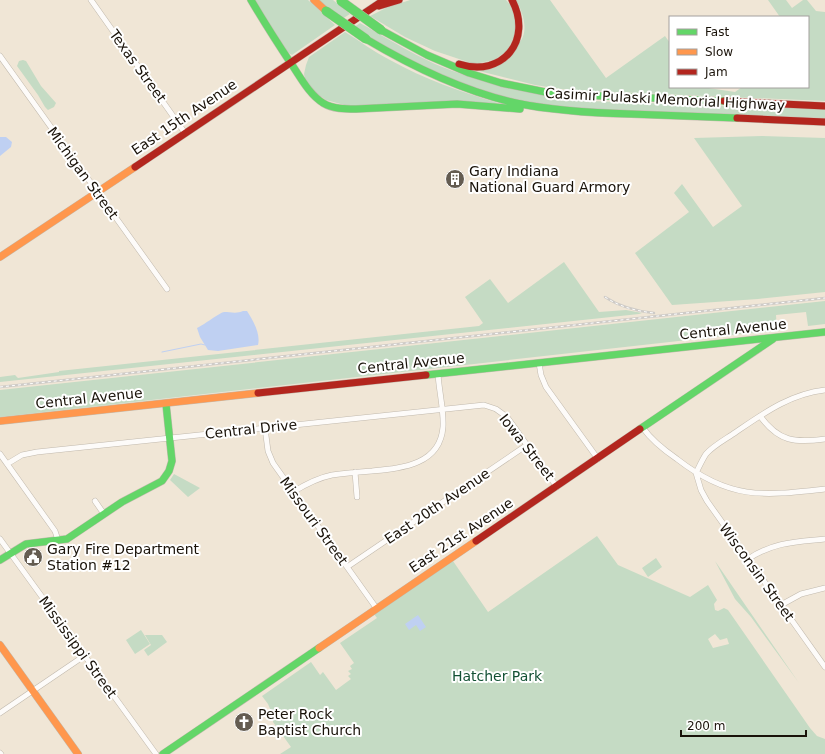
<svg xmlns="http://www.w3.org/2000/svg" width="825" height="754" font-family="'DejaVu Sans',sans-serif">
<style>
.green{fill:#c5dbc4;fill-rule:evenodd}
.water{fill:#bfd0f2}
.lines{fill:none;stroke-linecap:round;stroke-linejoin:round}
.stream{stroke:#bfd0f2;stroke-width:1}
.street-casing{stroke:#c1b9ad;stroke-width:6}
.fast-casing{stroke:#c1b9ad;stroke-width:8}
.slow-casing{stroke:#c1b9ad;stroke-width:8}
.jam-casing{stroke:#c1b9ad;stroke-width:8}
.street{stroke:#fdfbf9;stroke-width:5}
.fast{stroke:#63d668;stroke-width:7}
.slow{stroke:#ff974d;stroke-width:7}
.jam{stroke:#b3261e;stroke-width:7}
.rail-casing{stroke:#cecbc7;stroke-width:2.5}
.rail{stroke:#fff;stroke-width:1;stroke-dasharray:3;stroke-linecap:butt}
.fast-bridge-casing{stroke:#c1b9ad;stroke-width:10;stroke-linecap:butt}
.fast-bridge{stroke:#63d668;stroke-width:9}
.labels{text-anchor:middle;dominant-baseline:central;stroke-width:4;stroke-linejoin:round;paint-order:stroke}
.street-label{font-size:14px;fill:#191209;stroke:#fff}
.poi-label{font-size:14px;fill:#191209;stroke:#fff;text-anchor:start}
.park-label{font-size:14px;fill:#125033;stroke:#fff}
</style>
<rect width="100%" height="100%" fill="#f0e6d6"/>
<!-- green -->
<path class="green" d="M255 0H308L335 25 292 55 287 52Z
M319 0H333L350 14 342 19Z
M410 0H506L512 7 515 15V34L507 51 494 60 474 64 435 51 405 37 370 16 386 8Z
M516 0H550L606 78 665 36 670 43V87H702L735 92 742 87H808V17H780L768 0H786L792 8 803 0H807L816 11 825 12V101L568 90 535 85 479 71C490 63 509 53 518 44 530 33 523 12 516 0Z
M360 23C385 37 409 52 435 64 482 84 539 95 590 101L825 109V118L563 108 485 93 406 59 353 28Z
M345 32C360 41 374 52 390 60 424 79 461 92 498 103L348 106 326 100 316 93 305 79 304 74 306 65 309 57Z
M23 60 26 61 41 86 56 103 54 107 48 110 45 107 38 95 17 66 19 61Z
M762 136 825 138V292L758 299 672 305 635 253 689 212 674 193 682 184 713 227 742 206 694 138Z
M564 262 599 312 626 310 642 313 639 314 0 382V377L15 375 18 378 59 372V371L479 326 483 323 465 297 490 279 508 303Z
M825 301V324L808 326 806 312 776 315 777 330 0 417V390Z
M174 474 200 488 188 497 170 480Z
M597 536 618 565 690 597 708 585 717 600 714 604 715 610 718 611 724 608 728 610 810 728 817 736 825 739V754H280L291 747 273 722V716L268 704 262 696 311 662 320 675 323 672 336 690 351 679 348 676 351 674 348 671 352 669 350 666 354 663 340 643 377 618 374 614 453 561 488 612ZM715 634 720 640 727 638 729 644 713 648 708 639Z
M656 558 662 567 648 577 642 568Z
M715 561 799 683 751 617 735 599Z
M141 630 150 644 135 654 126 640Z
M145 635H162L167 642 148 656 144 650 151 645Z"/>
<!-- water -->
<path class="water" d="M0 137H6L12 142 11 147 0 156Z
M243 311H247C252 319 261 333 258 345L218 351 208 350 200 337 197 328C202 326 221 312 224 312 230 312 237 314 243 311Z
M418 615 426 627 420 631 416 625 409 630 405 624Z"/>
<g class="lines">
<!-- stream -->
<path class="stream" d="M162 352 201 344 205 345"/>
<defs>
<path id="street" d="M91 0 185 133
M0 56 167 289
M539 363 541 375 546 387 598 459
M760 416C779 442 795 443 825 439
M265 428 268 451 273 463 377 609
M643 428C652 441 664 450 677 459 730 500 762 496 825 489
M0 454 55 531 58 540
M7 464 22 455 37 452 484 405 496 409 507 417 557 487
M355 472 357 497
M696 473 701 490 707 501 825 667
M696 473C699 467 702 460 706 454 714 445 726 439 736 432 764 413 790 394 825 390
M293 492C306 484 317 478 332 475 345 473 358 472 372 471 402 468 440 465 443 427 444 410 439 391 438 374
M95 501 104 514
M0 539 156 754
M748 559C774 542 795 542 825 539
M347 567 527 445
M781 605 801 594 825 588
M0 713 84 656
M0 753 1 754"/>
<path id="fast" d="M251 0C264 22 278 44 292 65 301 78 309 94 323 103 333 109 345 109 356 109L457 104 520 109
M381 30 427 55 469 73 501 83 555 94 724 101
M366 39C413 67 462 91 516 103 554 111 593 113 631 114 666 115 702 117 737 118
M426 375 825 332
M640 429 773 339
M0 560 26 544 67 539 122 502 162 481 169 471 172 461 166 404
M163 754 319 648"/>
<path id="slow" d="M314 0 326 11
M0 257 135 167
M0 421 258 393
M0 645 78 754
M319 648 476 541"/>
<path id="jam" d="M379 6 399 0
M459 64C503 78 533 40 512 0
M724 101 825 106
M737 118 825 122
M135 167 384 0
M258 393 426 375
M476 541 640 429"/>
</defs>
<!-- street casing -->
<use href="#street" class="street-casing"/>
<!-- fast casing -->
<use href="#fast" class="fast-casing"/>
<!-- slow casing -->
<use href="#slow" class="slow-casing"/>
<!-- jam casing -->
<use href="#jam" class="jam-casing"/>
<!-- street -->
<use href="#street" class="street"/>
<!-- fast -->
<use href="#fast" class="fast"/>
<!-- slow -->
<use href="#slow" class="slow"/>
<!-- jam -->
<use href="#jam" class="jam"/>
<defs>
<path id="rail" d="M605 297C620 307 636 311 654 313
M0 387 825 298"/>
</defs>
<!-- rail casing -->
<use href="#rail" class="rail-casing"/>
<!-- rail -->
<use href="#rail" class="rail"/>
<defs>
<path id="fast-bridge" d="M341 1 381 30
M326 11 366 39"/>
</defs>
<!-- fast-bridge casing -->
<use href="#fast-bridge" class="fast-bridge-casing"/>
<!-- fast-bridge -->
<use href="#fast-bridge" class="fast-bridge"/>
</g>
<!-- icons -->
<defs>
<symbol id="building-disc" viewBox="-11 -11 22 22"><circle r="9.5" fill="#645c51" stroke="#fff"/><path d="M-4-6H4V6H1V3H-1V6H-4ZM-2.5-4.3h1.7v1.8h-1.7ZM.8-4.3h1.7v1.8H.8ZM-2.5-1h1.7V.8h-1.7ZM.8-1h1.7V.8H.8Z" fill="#fff"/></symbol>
<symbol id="civic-disc" viewBox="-11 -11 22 22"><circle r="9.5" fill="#645c51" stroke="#fff"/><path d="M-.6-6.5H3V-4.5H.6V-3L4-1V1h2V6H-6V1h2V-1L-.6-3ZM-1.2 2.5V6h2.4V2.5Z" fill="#fff"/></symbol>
<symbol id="church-disc" viewBox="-11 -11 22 22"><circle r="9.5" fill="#645c51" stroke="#fff"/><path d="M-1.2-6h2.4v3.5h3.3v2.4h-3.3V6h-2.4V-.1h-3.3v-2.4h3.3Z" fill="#fff"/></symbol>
</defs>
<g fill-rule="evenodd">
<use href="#building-disc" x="444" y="168" width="22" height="22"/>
<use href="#civic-disc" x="22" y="546" width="22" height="22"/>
<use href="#church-disc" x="233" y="711" width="22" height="22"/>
</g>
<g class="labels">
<!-- street labels -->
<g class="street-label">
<text transform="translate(138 66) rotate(54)">Texas Street</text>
<text transform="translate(665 99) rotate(3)">Casimir Pulaski Memorial Highway</text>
<text transform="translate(184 117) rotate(-34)">East 15th Avenue</text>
<text transform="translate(83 173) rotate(54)">Michigan Street</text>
<text transform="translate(733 329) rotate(-6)">Central Avenue</text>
<text transform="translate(411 363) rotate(-6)">Central Avenue</text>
<text transform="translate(89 398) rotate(-6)">Central Avenue</text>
<text transform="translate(251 429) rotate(-6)">Central Drive</text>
<text transform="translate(527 447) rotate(52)">Iowa Street</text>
<text transform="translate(437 506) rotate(-34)">East 20th Avenue</text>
<text transform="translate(314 521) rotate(54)">Missouri Street</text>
<text transform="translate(461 535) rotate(-34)">East 21st Avenue</text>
<text transform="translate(757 572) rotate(54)">Wisconsin Street</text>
<text transform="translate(78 647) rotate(54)">Mississippi Street</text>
</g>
<!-- poi labels -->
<g class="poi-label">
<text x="469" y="171">Gary Indiana<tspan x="469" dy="16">National Guard Armory</tspan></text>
<text x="47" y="549">Gary Fire Department<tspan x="47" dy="16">Station #12</tspan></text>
<text x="258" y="714">Peter Rock<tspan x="258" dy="16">Baptist Church</tspan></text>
</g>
<!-- park labels -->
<g class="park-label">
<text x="497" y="676">Hatcher Park</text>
</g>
</g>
<!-- legend -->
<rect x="669" y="16" width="140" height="72" fill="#ffffff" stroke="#a3a09d"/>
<rect x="677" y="29" width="20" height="6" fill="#63d668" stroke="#a3a09d"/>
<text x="705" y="36" font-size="12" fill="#191209">Fast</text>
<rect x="677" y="49" width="20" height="6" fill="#ff974d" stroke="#a3a09d"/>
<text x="705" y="56" font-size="12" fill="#191209">Slow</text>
<rect x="677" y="69" width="20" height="6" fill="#b3261e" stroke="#a3a09d"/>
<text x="705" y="76" font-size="12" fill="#191209">Jam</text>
<!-- scale -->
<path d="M681 730v6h125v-6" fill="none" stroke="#191209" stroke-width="2"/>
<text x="687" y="730" font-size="12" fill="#191209" stroke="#ffffff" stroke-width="3" paint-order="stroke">200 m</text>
</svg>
